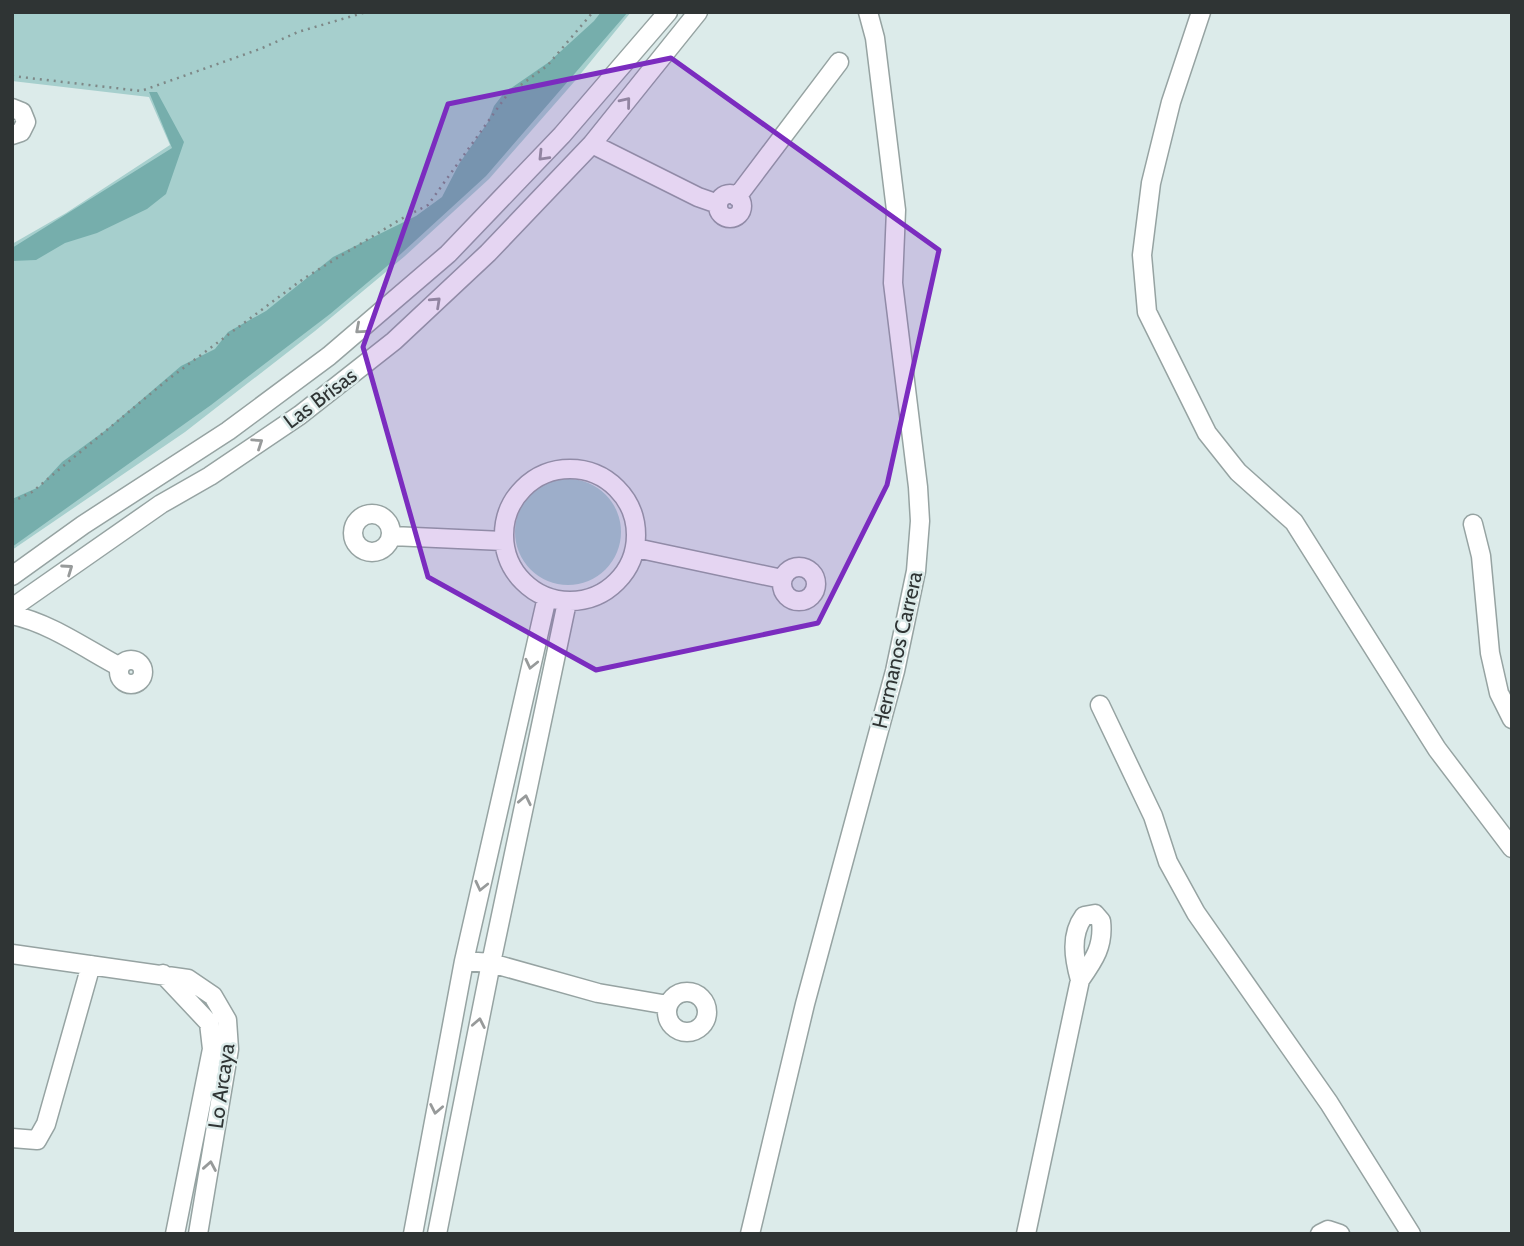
<svg xmlns="http://www.w3.org/2000/svg" width="1524" height="1246" font-family="Cabin,sans-serif">
<style>
.green{fill:#a6cfcd}
.forest{fill:#76aeac}
.lines{fill:none;stroke-linecap:round;stroke-linejoin:round}
.minor-casing{stroke:#96a3a2;stroke-width:21}
.path{stroke:#7e8887;stroke-width:2.5;stroke-dasharray:2 5;stroke-linecap:butt}
.minor{stroke:#fff;stroke-width:18}
.oneway{stroke:#979a9a}
.marked{fill:#7b2cbf;fill-opacity:0.2;stroke:#7b2cbf;stroke-width:5;stroke-linejoin:round}
.labels{text-anchor:middle;dominant-baseline:central;stroke-width:5;stroke-linejoin:round;paint-order:stroke}
.street-label{font-size:21px;fill:#2f3434;stroke:#dcebea}
</style>
<rect width="100%" height="100%" fill="#dcebea"/>
<!-- green -->
<path class="green" d="M12 12H631L574 82 489 179 405 256 315 331 185 432 12 550V244L66 213 170 145 149 97 12 81Z
M515 532a53 53 0 1 1 106 0a53 53 0 1 1-106 0Z"/>
<!-- forest -->
<path class="forest" d="M601 12H628L486 176 392 262 330 314 211 405 12 547V499L39 487 62 462 106 430 181 366 215 349 228 332 266 311 333 257 416 216 442 197 459 164 488 122 494 106 504 93 549 62 594 21Z
M149 92H157L184 142 166 194 147 209 97 233 65 243 36 260 12 261V248L172 148Z"/>
<g class="lines">
<defs>
<path id="minor" d="M1201 12 1171 102 1151 183 1142 255 1147 312 1207 433 1238 472 1294 522 1437 749 1512 848
M12 108 22 112 26 122 21 132 12 135
M592 144 698 197 718 204
M718 206a12 12 0 1 1 24 0a12 12 0 1 1-24 0Z
M737 197 839 62
M504 535a66 66 0 1 1 132 0a66 66 0 1 1-132 0Z
M353 533a19 19 0 1 1 38 0a19 19 0 1 1-38 0Z
M1473 524 1481 556 1490 653 1499 693 1512 719
M392 536 503 541
M636 548 782 579
M782 584a17 17 0 1 1 34 0a17 17 0 1 1-34 0Z
M12 576 83 525 228 431 329 356 448 254 562 135 668 12
M12 608 161 504 210 476 300 415 394 341 488 253 592 144 698 12
M12 615C50 623 86 649 120 667
M119 672a12 12 0 1 1 24 0a12 12 0 1 1-24 0Z
M1100 705 1153 816 1168 862 1196 913 1329 1103 1411 1234
M12 954 188 979 213 996 227 1020 229 1049 198 1234
M464 961 491 963 598 993 668 1005
M163 974 209 1023 212 1049 175 1234
M667 1012a20 20 0 1 1 40 0a20 20 0 1 1-40 0Z
M12 1138 37 1140 46 1124 91 965
M413 1234 464 961 547 597
M437 1234 491 963 567 602
M750 1234 805 1004 895 671 916 571 920 521 918 487 893 283 896 210 875 38 868 12
M1026 1234 1080 980C1094 960 1104 946 1101 921L1095 914 1084 916C1070 935 1074 958 1080 980
M1320 1234 1328 1230 1340 1234"/>
</defs>
<!-- minor casing -->
<use href="#minor" class="minor-casing"/>
<!-- path -->
<path class="path" d="M12 76 141 91 260 49 298 32 366 12
M12 502 32 492 166 381 303 279 401 219 428 205 507 95 547 66 593 12"/>
<!-- minor -->
<use href="#minor" class="minor"/>
</g>
<!-- one-way arrows -->
<defs><path id="oneway-chevron" d="M-2-3.5L2.5 0L-2 3.5" fill="none" stroke-width="1.6" stroke-linecap="round" stroke-linejoin="round" transform="scale(1.75)"/></defs>
<g class="oneway">
<use href="#oneway-chevron" transform="translate(626 102) rotate(-51)"/>
<use href="#oneway-chevron" transform="translate(543 156) rotate(134)"/>
<use href="#oneway-chevron" transform="translate(436 302) rotate(-43)"/>
<use href="#oneway-chevron" transform="translate(360 329) rotate(139)"/>
<use href="#oneway-chevron" transform="translate(258 443) rotate(-34)"/>
<use href="#oneway-chevron" transform="translate(68 569) rotate(-35)"/>
<use href="#oneway-chevron" transform="translate(531 664) rotate(103)"/>
<use href="#oneway-chevron" transform="translate(525 800) rotate(-78)"/>
<use href="#oneway-chevron" transform="translate(481 886) rotate(103)"/>
<use href="#oneway-chevron" transform="translate(479 1023) rotate(-79)"/>
<use href="#oneway-chevron" transform="translate(436 1109) rotate(101)"/>
<use href="#oneway-chevron" transform="translate(210 1166) rotate(-80)"/>
</g>
<!-- marked area -->
<path class="marked" d="M671 58 939 250 887 485 818 623 596 670 428 577 363 347 448 104Z"/>
<g class="labels">
<!-- street labels -->
<g class="street-label">
<text transform="translate(320 398) rotate(-37)">Las Brisas</text>
<text transform="translate(897 650) rotate(-77)">Hermanos Carrera</text>
<text transform="translate(221 1086) rotate(-82)">Lo Arcaya</text>
</g>
</g>
<!-- border -->
<rect width="1524" height="1246" fill="none" stroke="#2f3434" stroke-width="28"/>
</svg>
